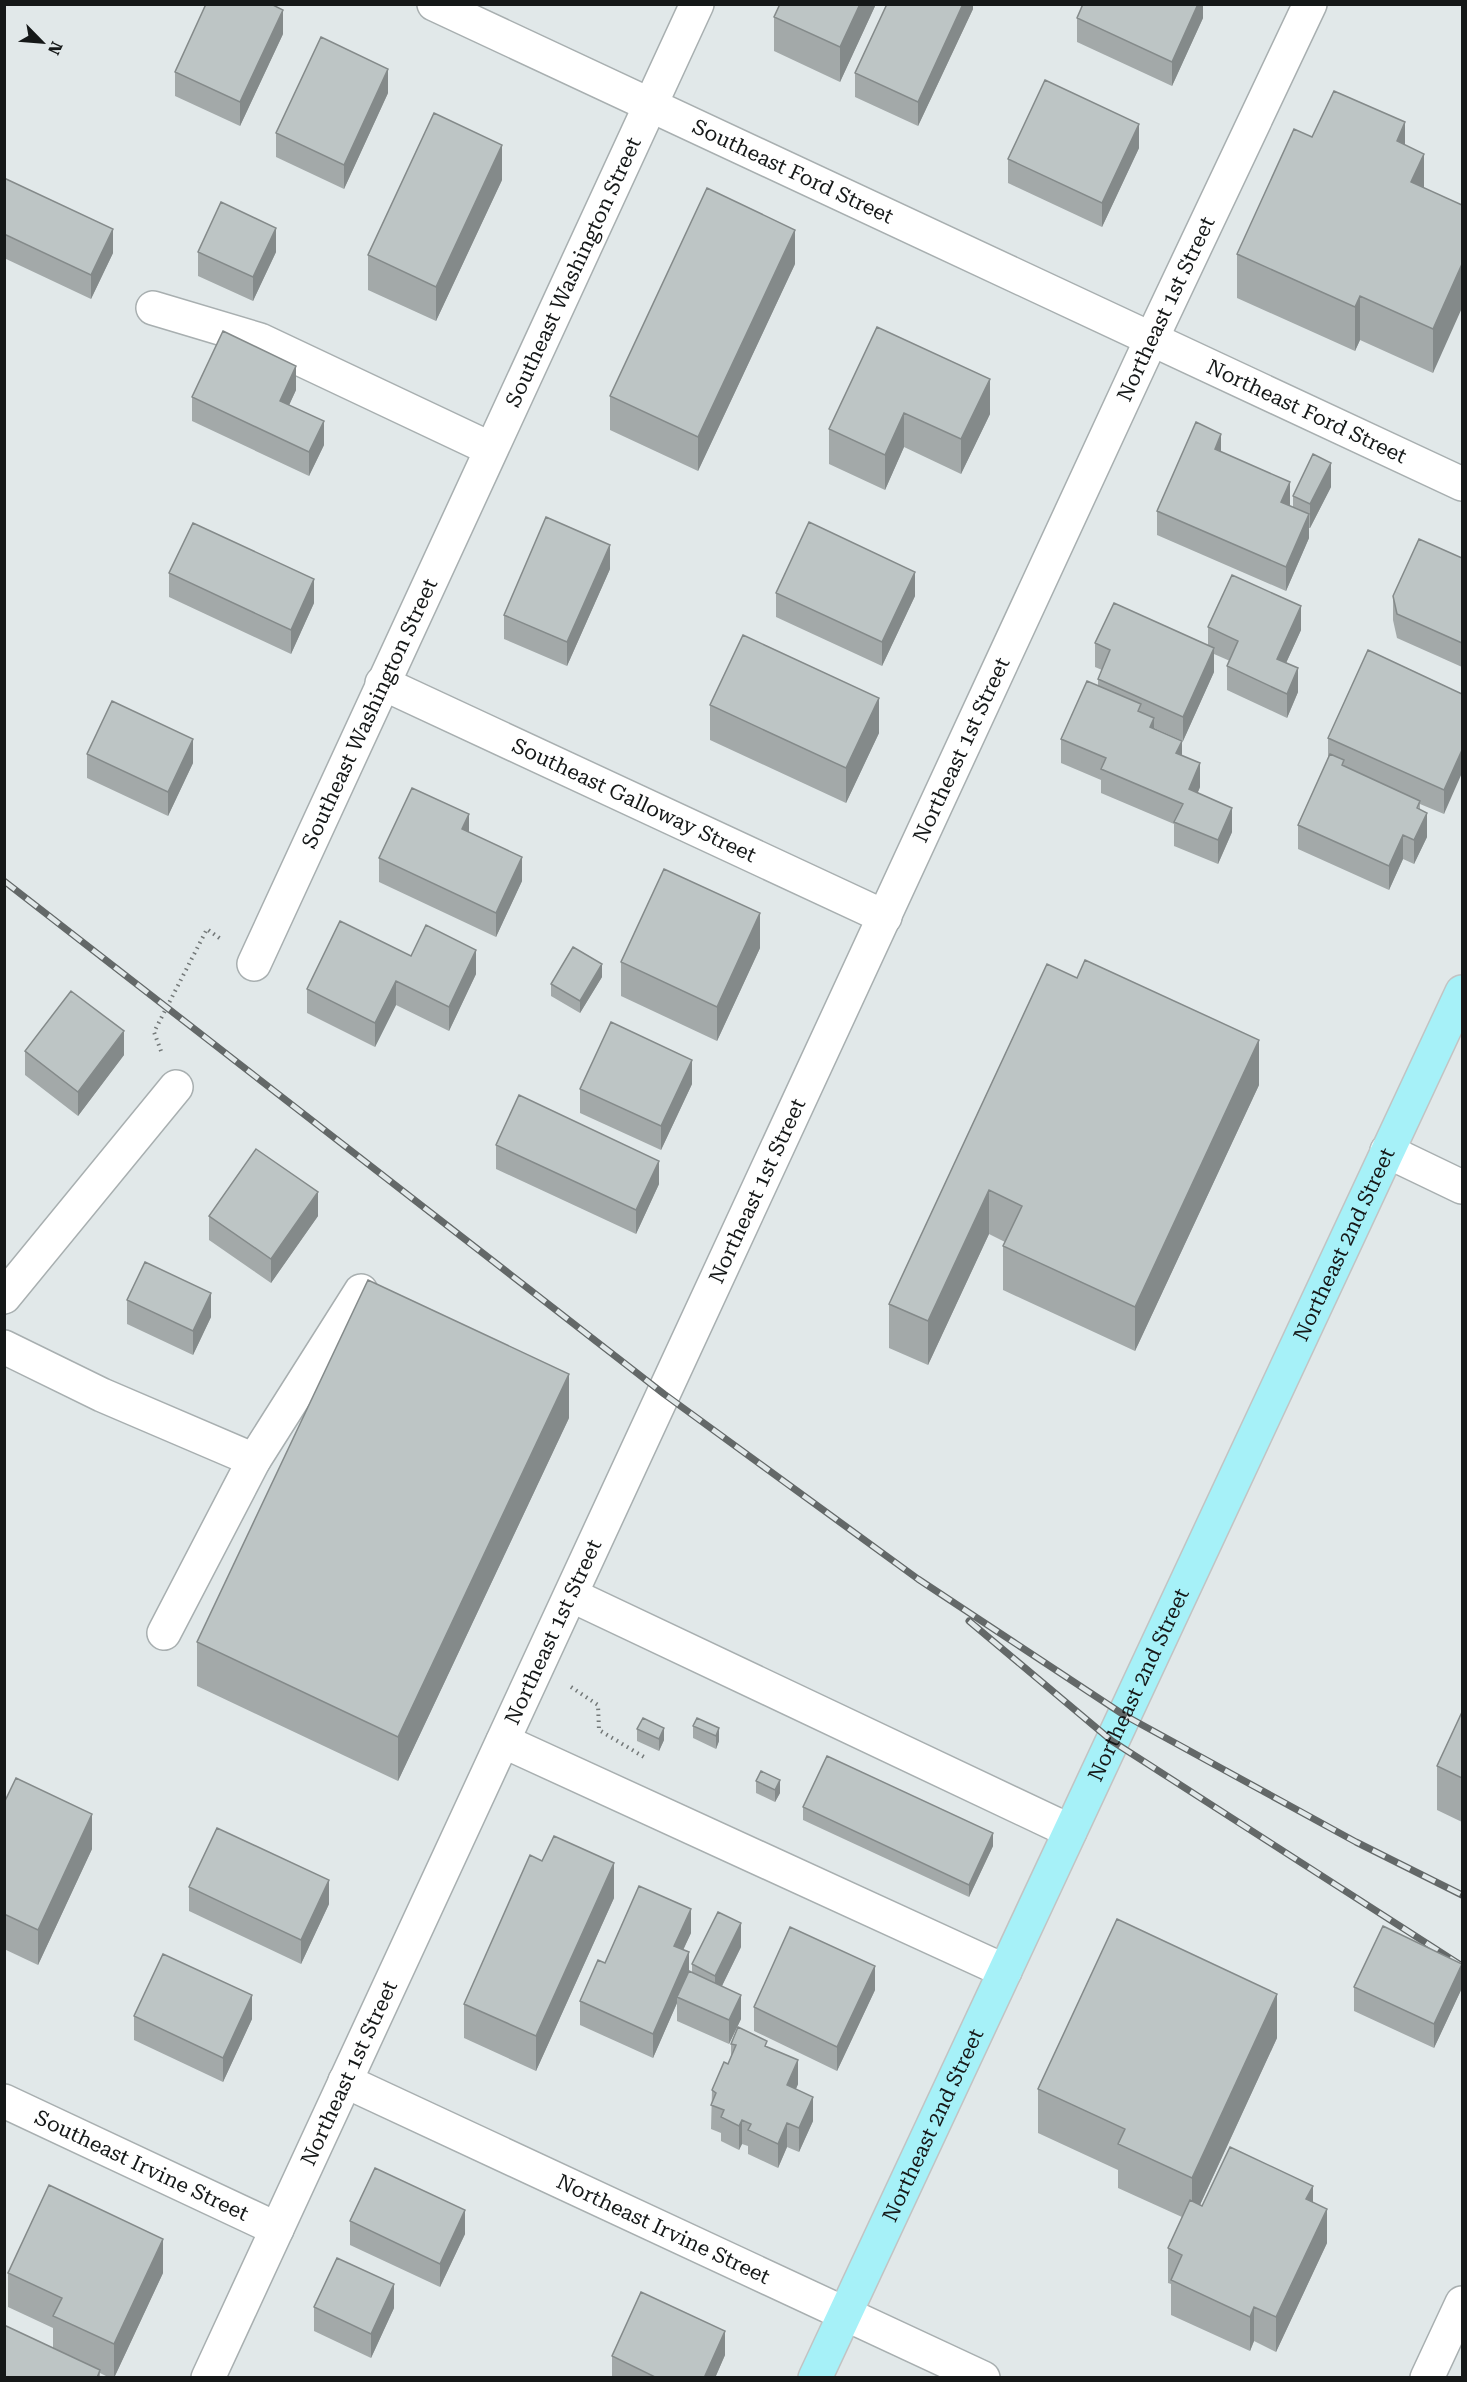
<svg xmlns="http://www.w3.org/2000/svg" width="1467" height="2382" font-family="'Roboto Serif',serif">
<style>
.lines{fill:none;stroke-linecap:round;stroke-linejoin:round}
.minor-casing{stroke:#a8afb0;stroke-width:36}
.major-casing{stroke:#c2c3c3;stroke-width:36}
.path{stroke:#737878;stroke-width:4;stroke-dasharray:1.5 4.5;stroke-linecap:butt}
.minor{stroke:#fff;stroke-width:33}
.major{stroke:#a6f1f8;stroke-width:33}
.rail-casing{stroke:#636868;stroke-width:7}
.rail{stroke:#e1e8e9;stroke-width:4.5;stroke-dasharray:14;stroke-linecap:butt}
.wall{fill:#a3a9a9}
.shaded-wall{fill:#848a8a}
.building{fill:#bdc5c5;stroke:#848a8a;stroke-width:1.5}
.labels{text-anchor:middle;dominant-baseline:central;stroke-width:4.5;stroke-linejoin:round;paint-order:stroke}
.street-label{font-size:21px;fill:#151818;stroke:#e1e8e9}
</style>
<rect width="100%" height="100%" fill="#e1e8e9"/>
<g class="lines">
<defs>
<g id="minor">
<path id="s1" d="M434 4 1462 484"/>
<path d="M153 308 260 340 491 449"/>
<path id="s2" d="M382 683 885 917"/>
<path id="s3" d="M254 964 697 4"/>
<path d="M1387 1151 1462 1187"/>
<path d="M4 1297 176 1087"/>
<path d="M4 1347 102 1395 254 1460"/>
<path d="M571 1595 1070 1831"/>
<path d="M164 1633 254 1460 361 1291"/>
<path d="M503 1741 1005 1971"/>
<path id="s4" d="M345 2081 983 2378"/>
<path id="s5" d="M4 2101 277 2229"/>
<path id="s6" d="M208 2378 1151 340 1310 4"/>
<path d="M1427 2378 1462 2303"/>
</g>
<g id="major">
<path id="s7" d="M815 2378 1462 992"/>
</g>
</defs>
<!-- minor casing -->
<use href="#minor" class="minor-casing"/>
<!-- major casing -->
<use href="#major" class="major-casing"/>
<!-- path -->
<path class="path" d="M161 1051 154 1032 207 929 222 940
M571 1687 598 1705 599 1730 644 1757"/>
<!-- minor -->
<use href="#minor" class="minor"/>
<!-- major -->
<use href="#major" class="major"/>
<defs>
<path id="rail" d="M4 881 664 1394 918 1579 1124 1715 1356 1842 1462 1895
M969 1621 1112 1741 1462 1966"/>
</defs>
<!-- rail casing -->
<use href="#rail" class="rail-casing"/>
<!-- rail -->
<use href="#rail" class="rail"/>
</g>
<!-- wall -->
<path class="wall" d="M876 4 840 82 774 51V17Z
M973 4V9L918 126 855 97V73Z
M1203 4V18L1172 86 1077 42V18Z
M283 34 240 126 175 96V72Z
M388 93 344 189 276 157V133Z
M1312 137 1405 145 1424 188 1462 205 1433 373 1360 340 1355 351 1237 298V254Z
M1139 148 1102 227 1008 183V159Z
M4 178 113 253 91 299 4 258Z
M502 180 436 321 368 290V255Z
M198 252H276L253 301 198 276Z
M795 264 698 471 610 430V396Z
M990 379V414L961 474 904 447 885 490 829 464V429Z
M296 390 289 405 324 445 309 476 192 421V397Z
M1221 452 1290 506 1293 508V496L1331 487 1310 528H1309V538L1286 591 1157 535V511Z
M1462 558V667L1397 638 1393 620V596Z
M610 569 567 666 504 639V615Z
M169 573 314 603 291 654 169 597Z
M776 593 915 596 882 666 776 617Z
M1208 627 1301 630 1286 663 1298 692 1287 718 1227 690V666L1230 661 1214 654V672L1183 741 1154 728 1182 756 1200 787 1198 792 1232 832 1218 864 1174 846V824L1101 793V780L1061 763V739L1098 686V679L1102 670 1095 667V643L1208 645Z
M1462 694 1444 814 1420 804V810L1427 837 1414 864 1403 859 1389 890 1298 849V825L1328 760V738Z
M710 705 879 733 846 803 710 740Z
M87 754 193 763 168 816 87 778Z
M469 832 522 881 496 937 379 882V858Z
M760 948 717 1041 621 996V962Z
M411 956 476 974 449 1031 396 1005 375 1047 307 1013V989Z
M1047 964 1259 1085 1135 1351 1003 1290V1246L1005 1242 989 1234 928 1365 889 1348V1304Z
M602 977 580 1013 551 996V984Z
M25 1051 124 1055 78 1116 25 1075Z
M692 1084 661 1150 580 1113V1089Z
M496 1145 659 1184 636 1234 496 1169Z
M209 1216H318L271 1283 209 1240Z
M127 1300 211 1317 193 1355 127 1324Z
M569 1418 398 1781 197 1686V1642Z
M1462 1712V1822L1437 1810V1766Z
M693 1726 719 1728V1741L716 1749 693 1738Z
M637 1729 664 1740 659 1751 637 1741Z
M756 1781 780 1793 775 1802 756 1793Z
M4 1803 92 1849 38 1965 4 1949Z
M803 1807 993 1846 969 1897 803 1820Z
M542 1861 614 1898 536 2071 464 2038V2004Z
M189 1887 329 1904 301 1964 189 1911Z
M691 1933 683 1949 689 1971 692 1973V1964L741 1947 722 1986 741 2019 729 2044 677 2021V2003L653 2058 580 2025V2001L605 1963Z
M1354 1987 1462 1988 1434 2048 1354 2011Z
M875 1990 837 2071 754 2031V2007Z
M134 2016 252 2019 223 2082 134 2040Z
M1277 2038 1200 2205 1202 2206 1313 2202 1327 2243 1276 2352 1254 2341 1250 2351 1171 2315V2284L1168 2283V2248L1182 2217 1118 2188V2170L1038 2133V2089Z
M731 2044 767 2047 798 2084 796 2089 813 2121 799 2152 787 2147 778 2168 748 2154V2146L742 2144 739 2150 721 2141V2133L711 2129 712 2090 728 2064 731 2056Z
M350 2221 465 2234 440 2287 350 2245Z
M8 2273H163L114 2378H110L100 2373V2378L53 2348V2328L8 2307Z
M314 2307 394 2308 371 2358 314 2331Z
M725 2355 715 2378H612V2356Z"/>
<!-- shaded-wall -->
<path class="shaded-wall" d="M860 4H876L840 82V47Z
M963 4H973V9L918 126V102Z
M1198 4H1203V18L1172 86V62Z
M283 10V34L240 126V102Z
M388 69V93L344 189V165Z
M1405 122V166L1397 141Z
M1139 124V148L1102 227V203Z
M502 145V180L436 321V287Z
M1424 154V198L1411 182Z
M276 228V252L253 301V277Z
M113 229V253L91 299V275Z
M795 230V264L698 471V437Z
M1462 264V308L1433 373V329Z
M1360 296V340L1355 351V307Z
M296 366V390L280 425V401Z
M990 379V414L961 474V439Z
M904 413V447L885 490V455Z
M324 421V445L309 476V452Z
M1221 434V458L1215 449Z
M1331 463V487L1310 528V504Z
M1290 482V506L1281 502Z
M1309 514V538L1286 591V567Z
M610 545V569L567 666V642Z
M915 572V596L882 666V642Z
M314 579V603L291 654V630Z
M1301 606V630L1277 683V659Z
M1214 648V672L1183 741V717Z
M1298 668V692L1287 718V694Z
M879 698V733L846 803V768Z
M1154 718V742L1150 727Z
M193 739V763L168 816V792Z
M1182 741V765L1176 753Z
M1462 750V773L1444 814V790Z
M1200 763V787L1189 813V789Z
M1232 808V832L1218 864V840Z
M1427 813V837L1414 864V840Z
M469 814V838L462 829Z
M1403 835V859L1389 890V866Z
M522 857V881L496 937V913Z
M760 913V948L717 1041V1007Z
M476 950V974L449 1031V1007Z
M602 964V977L580 1013V1001Z
M396 981V1005L375 1047V1023Z
M124 1031V1055L78 1116V1092Z
M1259 1040V1085L1135 1351V1307Z
M692 1060V1084L661 1150V1126Z
M659 1161V1184L636 1234V1210Z
M989 1190V1234L928 1365V1321Z
M318 1192V1216L271 1283V1259Z
M211 1293V1317L193 1355V1331Z
M569 1374V1418L398 1781V1737Z
M664 1728V1740L659 1751V1739Z
M719 1728V1741L716 1749V1736Z
M780 1780V1793L775 1802V1790Z
M92 1814V1849L38 1965V1930Z
M993 1833V1846L969 1897V1885Z
M614 1863V1898L536 2071V2036Z
M329 1880V1904L301 1964V1940Z
M691 1909V1933L674 1970V1946Z
M741 1923V1947L715 2000V1976Z
M689 1952V1976L677 1997V2003L653 2058V2034Z
M1462 1964V1988L1434 2048V2024Z
M875 1966V1990L837 2071V2047Z
M1277 1994V2038L1192 2222V2178Z
M252 1995V2019L223 2082V2058Z
M741 1995V2019L729 2044V2020Z
M798 2060V2084L787 2109V2085Z
M813 2097V2121L799 2152V2128Z
M742 2120V2144L739 2150V2126Z
M787 2123V2147L778 2168V2144Z
M1313 2186V2220L1306 2199Z
M1327 2209V2243L1276 2352V2317Z
M465 2210V2234L440 2287V2264Z
M163 2239V2273L114 2378V2344Z
M394 2284V2308L371 2358V2334Z
M1254 2307V2341L1250 2351V2317Z
M725 2331V2355L715 2378H704Z"/>
<!-- building -->
<path class="building" d="M206 4H271L283 10 240 102 175 72Z
M780 4H860L840 47 774 17Z
M887 4H963L918 102 855 73Z
M1083 4H1198L1172 62 1077 18Z
M321 37 388 69 344 165 276 133Z
M1045 80 1139 124 1102 203 1008 159Z
M1334 91 1405 122 1397 141 1424 154 1411 182 1462 205V264L1433 329 1360 296 1355 307 1237 254 1294 129 1312 137Z
M434 113 502 145 436 287 368 255Z
M4 178 113 229 91 275 4 234Z
M707 188 795 230 698 437 610 396Z
M221 202 276 228 253 277 198 252Z
M877 327 990 379 961 439 904 413 885 455 829 429Z
M223 331 296 366 280 401 324 421 309 452 192 397Z
M1196 422 1221 434 1215 449 1290 482 1281 502 1309 514 1286 567 1157 511Z
M1313 454 1331 463 1310 504 1293 496Z
M546 517 610 545 567 642 504 615Z
M809 522 915 572 882 642 776 593Z
M193 523 314 579 291 630 169 573Z
M1419 539 1462 558V643L1397 614 1393 596Z
M1232 575 1301 606 1277 659 1298 668 1287 694 1227 666 1238 641 1208 627Z
M1114 603 1214 648 1183 717 1098 679 1110 650 1095 643Z
M743 635 879 698 846 768 710 705Z
M1368 650 1462 694V750L1444 790 1328 738Z
M1087 681 1141 704 1138 711 1154 718 1150 727 1182 741 1176 753 1200 763 1189 789 1232 808 1218 840 1174 822 1183 804 1101 769 1106 758 1061 739Z
M112 701 193 739 168 792 87 754Z
M1330 754 1344 760 1342 765 1420 801 1417 808 1427 813 1414 840 1403 835 1389 866 1298 825Z
M412 788 469 814 462 829 522 857 496 913 379 858Z
M664 869 760 913 717 1007 621 962Z
M340 921 411 956 426 925 476 950 449 1007 396 981 375 1023 307 989Z
M573 947 602 964 580 1001 551 984Z
M1085 960 1259 1040 1135 1307 1003 1246 1022 1206 989 1190 928 1321 889 1304 1047 964 1077 978Z
M71 991 124 1031 78 1092 25 1051Z
M611 1022 692 1060 661 1126 580 1089Z
M519 1095 659 1161 636 1210 496 1145Z
M256 1149 318 1192 271 1259 209 1216Z
M145 1262 211 1293 193 1331 127 1300Z
M368 1280 569 1374 398 1737 197 1642Z
M1462 1712V1778L1437 1766Z
M643 1718 664 1728 659 1739 637 1729Z
M697 1718 719 1728 716 1736 693 1726Z
M827 1756 993 1833 969 1885 803 1807Z
M761 1771 780 1780 775 1790 756 1781Z
M16 1778 92 1814 38 1930 4 1914V1803Z
M217 1828 329 1880 301 1940 189 1887Z
M554 1836 614 1863 536 2036 464 2004 530 1855 542 1861Z
M639 1886 691 1909 674 1946 689 1952 653 2034 580 2001 598 1960 605 1963Z
M718 1912 741 1923 715 1976 692 1964Z
M1117 1919 1277 1994 1192 2178 1118 2144 1125 2129 1038 2089Z
M1383 1926 1462 1964 1434 2024 1354 1987Z
M790 1927 875 1966 837 2047 754 2007Z
M163 1954 252 1995 223 2058 134 2016Z
M689 1971 741 1995 729 2020 677 1997Z
M738 2027 767 2041 765 2046 798 2060 787 2085 813 2097 799 2128 787 2123 778 2144 748 2130 751 2124 742 2120 739 2126 721 2117 724 2110 711 2105 716 2093 712 2090 724 2062 728 2064 736 2045 731 2044Z
M1230 2147 1313 2186 1306 2199 1327 2209 1276 2317 1254 2307 1250 2317 1171 2280 1182 2255 1168 2248 1190 2200 1202 2206Z
M375 2168 465 2210 440 2264 350 2221Z
M49 2185 163 2239 114 2344 53 2316 62 2298 8 2273Z
M337 2258 394 2284 371 2334 314 2307Z
M641 2292 725 2331 704 2378H657L612 2356Z
M4 2325 100 2370 97 2378H4Z"/>
<g class="labels">
<!-- street labels -->
<g class="street-label">
<text stroke="none"><textPath href="#s1" startOffset="396">Southeast Ford Street</textPath></text>
<text stroke="none"><textPath href="#s3" startOffset="762">Southeast Washington Street</textPath></text>
<text stroke="none"><textPath href="#s6" startOffset="2280">Northeast 1st Street</textPath></text>
<text stroke="none"><textPath href="#s1" startOffset="963">Northeast Ford Street</textPath></text>
<text stroke="none"><textPath href="#s3" startOffset="276">Southeast Washington Street</textPath></text>
<text stroke="none"><textPath href="#s6" startOffset="1794">Northeast 1st Street</textPath></text>
<text stroke="none"><textPath href="#s2" startOffset="278">Southeast Galloway Street</textPath></text>
<text stroke="none"><textPath href="#s6" startOffset="1308">Northeast 1st Street</textPath></text>
<text stroke="none"><textPath href="#s7" startOffset="1251">Northeast 2nd Street</textPath></text>
<text stroke="none"><textPath href="#s6" startOffset="822">Northeast 1st Street</textPath></text>
<text stroke="none"><textPath href="#s7" startOffset="765">Northeast 2nd Street</textPath></text>
<text stroke="none"><textPath href="#s6" startOffset="336">Northeast 1st Street</textPath></text>
<text stroke="none"><textPath href="#s7" startOffset="279">Northeast 2nd Street</textPath></text>
<text stroke="none"><textPath href="#s5" startOffset="152">Southeast Irvine Street</textPath></text>
<text stroke="none"><textPath href="#s4" startOffset="351">Northeast Irvine Street</textPath></text>
</g>
</g>
<!-- border -->
<rect width="1467" height="2382" fill="none" stroke="#151818" stroke-width="12"/>
<!-- north arrow -->
<g transform="translate(42 42) rotate(115)" stroke="#e1e8e9" stroke-width="4.5" paint-order="stroke">
<path d="M0-4.5L10 22L0 15L-10 22Z" fill="#151818"/>
<text y="-9" font-size="16" font-weight="bold" text-anchor="middle" fill="#151818">N</text>
</g>
</svg>
